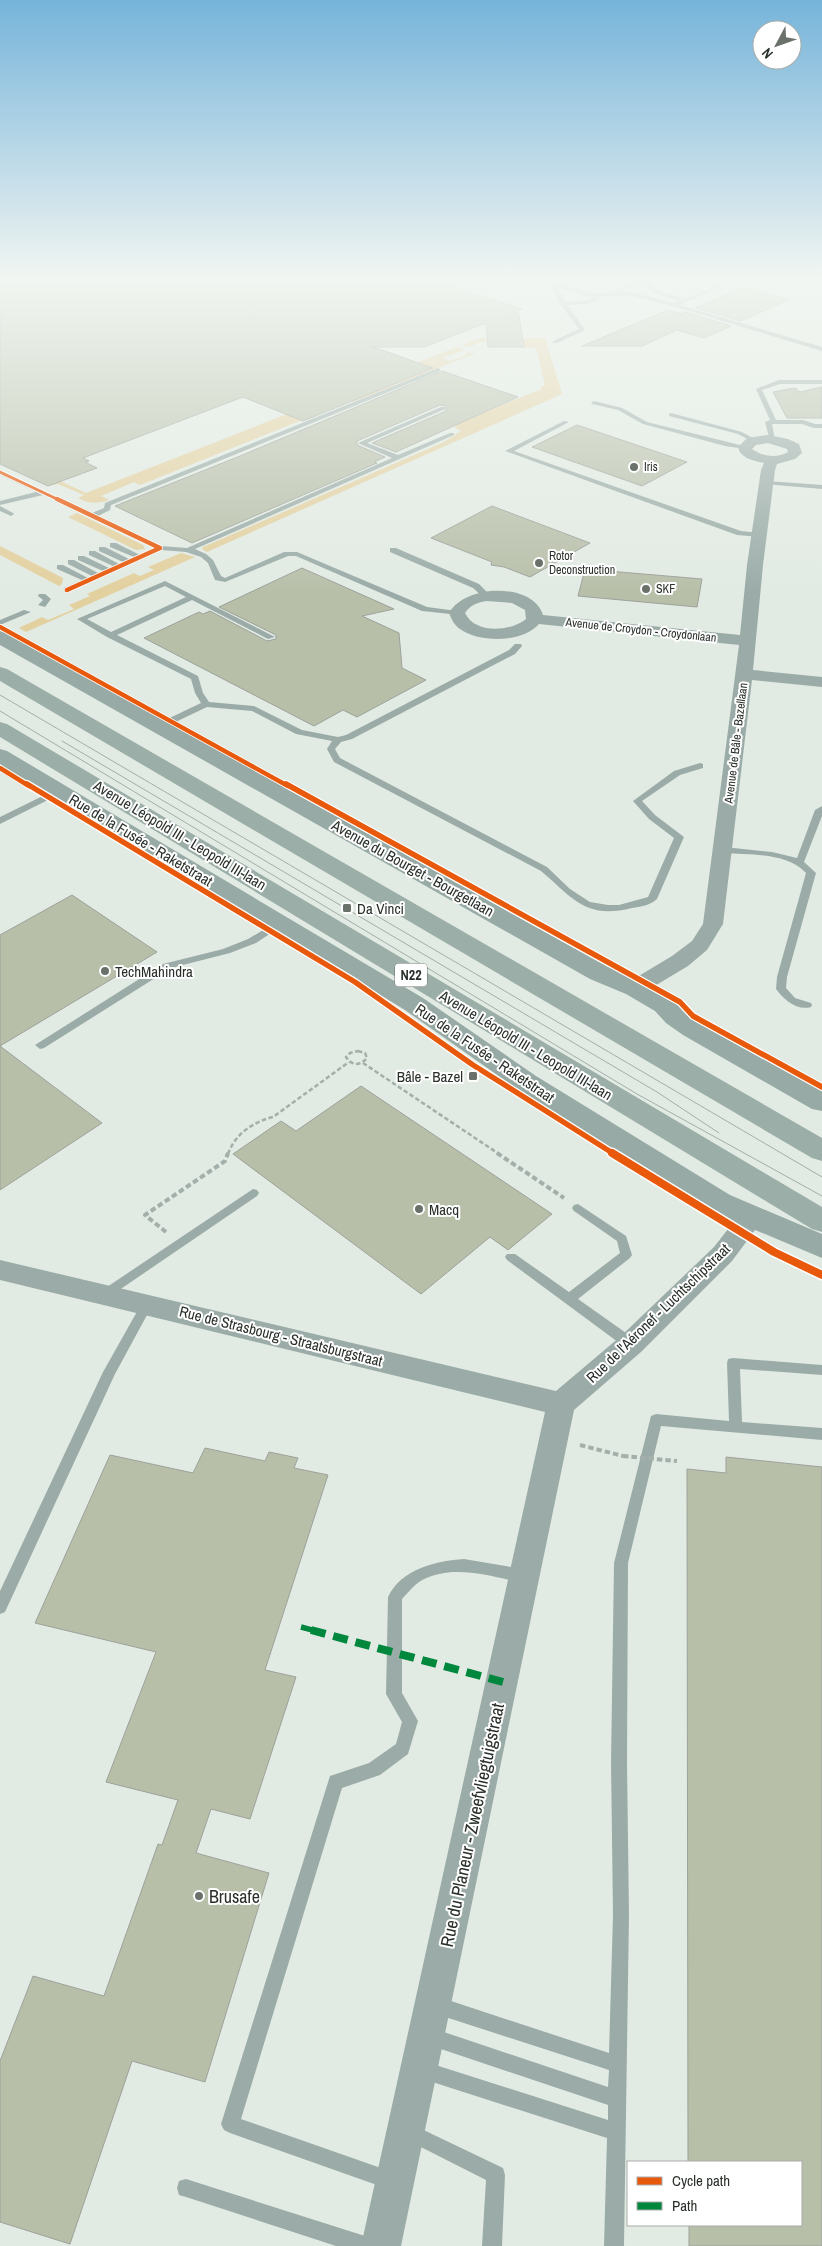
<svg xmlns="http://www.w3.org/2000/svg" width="822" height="2246" font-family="'Archivo Narrow',sans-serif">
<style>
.green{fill:#e3d09f}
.building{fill:#b8bfa9;stroke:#9da19b}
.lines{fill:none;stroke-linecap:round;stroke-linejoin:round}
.path-far1{stroke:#a3afaa;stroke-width:2.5;stroke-dasharray:4.5 2.5;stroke-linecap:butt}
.path{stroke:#a3afaa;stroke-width:4;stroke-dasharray:5.5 3;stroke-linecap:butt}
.lane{fill:#9baca8;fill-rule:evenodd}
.street{fill:#9baca8;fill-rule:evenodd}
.secondary{fill:#97aaa6;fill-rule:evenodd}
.primary{fill:#9caea8;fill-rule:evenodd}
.tram{stroke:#a2aea8;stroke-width:1}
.path-bridge{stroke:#a3afaa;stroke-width:4;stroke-dasharray:5.5 3;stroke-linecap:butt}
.quiet-far1{stroke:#00873e;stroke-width:5.5;stroke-dasharray:12 5.5;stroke-linecap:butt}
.quiet{stroke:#00873e;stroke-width:8;stroke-dasharray:15 8;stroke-linecap:butt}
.cycleway-far3-casing{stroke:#fff;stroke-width:5}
.cycleway-far2-casing{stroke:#fff;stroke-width:6}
.cycleway-far1-casing{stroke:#fff;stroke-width:8}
.cycleway-casing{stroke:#fff;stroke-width:11}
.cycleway-far3{stroke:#e8590c;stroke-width:3}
.cycleway-far2{stroke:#e8590c;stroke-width:4.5}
.cycleway-far1{stroke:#e8590c;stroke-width:5.5}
.cycleway{stroke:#e8590c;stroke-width:8}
.poi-dot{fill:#6a716b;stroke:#fff;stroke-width:2}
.labels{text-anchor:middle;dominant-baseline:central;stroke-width:4;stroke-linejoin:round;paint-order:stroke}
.far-poi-label{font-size:12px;fill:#29302a;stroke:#fff;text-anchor:start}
.far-street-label{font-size:12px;fill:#29302a;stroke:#fff}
.shield{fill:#fff;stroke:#696e6a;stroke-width:1}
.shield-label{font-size:14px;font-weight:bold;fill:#29302a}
.street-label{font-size:15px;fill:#29302a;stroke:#fff}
.poi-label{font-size:15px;fill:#29302a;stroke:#fff;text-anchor:start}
.near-street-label{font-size:18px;fill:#29302a;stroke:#fff}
.near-poi-label{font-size:18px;fill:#29302a;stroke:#fff;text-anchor:start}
</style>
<rect width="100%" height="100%" fill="#e2ebe3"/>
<!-- green -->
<path class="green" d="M480 338H545L562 394 207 552 202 549 203 547 444 442 461 431 454 427 456 426 454 424 542 389 540 387 545 385 536 348H524L523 341H484L469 347 462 345Z
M457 347 465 350 442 358 451 361 467 355 465 353H476L354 402 347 399 298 409Z
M292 412 307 418 140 485 134 482 101 496 109 500C98 504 89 504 78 498L84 495 58 484 53 485 48 483 0 453 86 493Z
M77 513 143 545 145 549 136 550 68 517Z
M0 546 63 578 62 584 59 586 0 555Z
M181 553 195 557 26 632 19 628 42 617 48 620 74 609 69 605 90 596 87 594 134 573 140 576 154 570 148 567Z"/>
<!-- building -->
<path class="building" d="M35 278H425L522 309 518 310 524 347H488L486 323 424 347H373L433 368 303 421 243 397 83 458 89 461 85 462 97 468 48 486 0 464V279L16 284Z
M743 287 789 300 741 321 696 308Z
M668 310 682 314 686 312 731 326 704 338 677 330 642 346H582Z
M442 371 518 397 396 452 372 443 446 411V406L440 405 357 441V445L385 457 374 462 377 463 192 543 115 506 240 456Z
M822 387V418H787L773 392 795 388 800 392Z
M577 425 687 462 642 486 532 447Z
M492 506 590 543 530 577 504 567 491 565 492 562 431 538Z
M302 568 394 609 362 616 399 633 402 668 426 680 357 717 343 710 314 726 144 638 199 612 203 614 210 611 267 641 276 639V635L219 607Z
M585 569 702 579 697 607 578 596Z
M72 895 157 952 0 1046 102 1123 0 1190V935Z
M361 1086 552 1214 508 1250 490 1237 421 1294 233 1154 281 1121 296 1131Z
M205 1448 265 1461 269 1452 298 1458 294 1468 328 1475 265 1670 296 1677 250 1819 211 1809 196 1853 269 1873 205 2082 132 2061 70 2244 0 2222V2061L33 1976 104 1996 158 1844 162 1845 178 1800 106 1782 156 1652 35 1623 110 1455 193 1473Z
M726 1457 822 1467V2246H689V2225H801V2162H688L687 1469 726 1473Z"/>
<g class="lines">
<!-- path-far1 -->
<path class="path-far1" d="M358 1051 365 1053 367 1058C360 1066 352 1066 346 1057L350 1053Z
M363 1063 499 1154
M228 1154C235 1134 253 1122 273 1117L349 1062"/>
<!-- path -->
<path class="path" d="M497 1153 564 1198
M166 1232 145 1215 225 1161 228 1153
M580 1445 623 1456"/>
<!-- lane -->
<path class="lane" d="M537 279 553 282 577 279V280L559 284 590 293 631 292 674 303 680 301C669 297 648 294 644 283L620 292 615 291 645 279H652L650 281V285L655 289 685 299 733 279H738L680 305 822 347V351L673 306 631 296H598L600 299 589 304 567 305 585 330 557 343H553V341L579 329 560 304 552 285ZM558 287 590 297 598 296 588 300 565 302Z
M438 368 440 369V371L111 505 110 510 98 516 161 546 187 548 392 458 358 443 441 407H445V409L367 443 398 455 450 433H454V435L195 549 206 554 213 560 221 576 225 578 284 552H297L427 607 457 611H460V615L422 611 296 556H288L225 582 215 580 208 563 201 557 186 552 161 550 67 592H64V588L82 580 57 569V565H63L88 578 92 576 68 564V560H74L98 573 103 571 78 560V556H84L109 568 113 566 89 555V551H95L119 564 123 562 99 551V547H105L129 559 134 557 110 547V543H116L140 555 154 548 43 495 0 505V501L36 492 0 475V470L92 513 104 508 105 503Z
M779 380H822V384H780L762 390 776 420H803L815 424H822V428H814L802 424H772L775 440 770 441 765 422 770 420 756 389Z
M594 401 622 408 647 422 748 447 745 449 725 446 643 424 618 410 592 404 591 403Z
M671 413 742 432 758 441 753 442 738 434 669 416V414Z
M564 421 569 422 514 451 741 531 760 533 764 535 760 537 737 535 505 451Z
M767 481 822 485V489L765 484 764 483Z
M0 506 13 513 14 514 11 516 0 511Z
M390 548H396L479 584 491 596 484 598 473 588 390 552Z
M165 581 275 637 268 639 192 600 117 635 198 676 203 693 209 702 254 706 302 730 338 737 346 735 509 650 515 644H521L522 646 515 654 352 739 341 742 335 749 340 758 547 867 570 889 590 902 608 905H619L648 897 674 838 649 819 633 801 674 771 700 763 703 764V768L680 775 642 801 655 815 684 837 657 899C651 905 640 907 632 908 585 920 572 897 541 871L334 762 327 749 332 741 296 734 252 711 207 707 163 728H157V724L201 703 195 693 191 679 107 637 77 619ZM165 586 186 597 111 632 87 619Z
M39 594H45L51 599 45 607 38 605 43 600 38 596Z
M24 610 31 612 0 625V620Z
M59 788 62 789V793L0 824V817Z
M822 806V816L804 862 816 873 787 977 786 988 795 998 811 1003 812 1005 811 1007C797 1011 784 1000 776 989L777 977 806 873C787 852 750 855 724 853L719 850 724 847 772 852 797 858 815 810Z
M280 920 285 923 283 925 256 943 230 953 171 968 44 1048 40 1049 35 1045 163 964 223 949 248 939Z
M253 1189 257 1190 259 1193 257 1196 109 1297 105 1299 101 1297 99 1294 101 1291Z
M578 1204 626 1236 632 1255 630 1258 578 1299 636 1340 637 1344 636 1348 631 1349 626 1348 507 1260 505 1257 507 1254H515L569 1292 620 1253 617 1241 574 1211 572 1208 574 1205Z
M147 1299 151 1301 153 1304 115 1374 5 1612 0 1614V1591L103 1372 143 1301Z
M733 1358 822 1365V1375L740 1369 742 1422 822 1428V1440L661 1426 628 1563 627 1762 629 1915 624 2246H604L607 2138 423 2079 417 2076 414 2070 417 2064 423 2061 608 2120V2105L429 2045 423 2042 420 2036 423 2030 429 2027 608 2087 609 2070 436 2014 430 2011 427 2005 430 1999 436 1996 609 2053 613 1915 611 1762 614 1563 651 1416 656 1414 729 1421 727 1363 728 1359Z
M464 1559 523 1569 528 1571 530 1576 528 1581 523 1583C489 1576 451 1563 419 1582 413 1586 407 1594 402 1599V1693L418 1721 408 1754 380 1775 342 1788 241 2119 398 2174 400 2181 398 2188 391 2190 230 2133 224 2130 221 2124 330 1776 369 1763 396 1744 402 1722 386 1694 388 1597C401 1569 436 1561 464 1559Z
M409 2123 503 2168 505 2175 502 2246H482L486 2180 403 2138 400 2132 403 2126Z
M186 2179 365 2236 372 2239 375 2246H336L186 2197 179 2195 177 2188 179 2181Z"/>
<!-- street -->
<path class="street" d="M768 435 788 439 799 444 802 453 795 459 777 464 775 470 763 565 753 670 822 677V687L752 680 723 924 707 950 688 966 643 993 635 995 627 993 624 988 627 983 672 956 692 941 703 924 739 645 539 624C523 643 479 643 460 629 454 625 452 620 449 613 465 584 533 582 543 615L740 635 747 565 761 470 764 463C754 461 740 458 738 447L747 438ZM768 443 787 449 788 452C776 459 762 456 752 449L756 445ZM487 601 512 603 525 610 526 619C510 632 475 634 465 613 470 605 478 602 487 601Z
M751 1209 760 1211 764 1218 732 1261 641 1352 574 1410 401 2246H361L545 1412 0 1280V1260L556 1391 621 1336 714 1247 742 1211Z"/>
<!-- secondary -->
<path class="secondary" d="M0 631 7 633 608 967 644 982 673 999 684 1011 701 1023 822 1090V1111L812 1109 683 1035 666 1023 655 1011 626 994 590 979 0 645Z
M0 749 7 751 423 998 536 1076 730 1195 822 1234V1258L710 1211 517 1089 405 1010 0 764Z"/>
<!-- primary -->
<path class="primary" d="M0 667 7 669 822 1138V1161L812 1158 0 681Z
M0 722 7 724 822 1207V1232L812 1229 0 737Z"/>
<!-- tram -->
<path class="tram" d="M0 695 822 1177
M0 711 637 1094 822 1196
M62 741 657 1092 719 1133"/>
<!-- path-bridge -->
<path class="path-bridge" d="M623 1456 677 1461"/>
<!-- quiet-far1 -->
<path class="quiet-far1" d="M301 1627 316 1631"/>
<!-- quiet -->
<path class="quiet" d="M311 1630 503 1682"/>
<defs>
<path id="cycleway-far3" d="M0 472 59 500"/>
<path id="cycleway-far2" d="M57 499 160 548 67 590
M0 627 288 786
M0 768 29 786"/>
<path id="cycleway-far1" d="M27 784 355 982 473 1065 614 1154
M286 784 680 1002 693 1016 822 1087"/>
<path id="cycleway" d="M612 1153 774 1252 822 1275"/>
</defs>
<!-- cycleway-far3 casing -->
<use href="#cycleway-far3" class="cycleway-far3-casing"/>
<!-- cycleway-far2 casing -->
<use href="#cycleway-far2" class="cycleway-far2-casing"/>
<!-- cycleway-far1 casing -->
<use href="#cycleway-far1" class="cycleway-far1-casing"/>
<!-- cycleway casing -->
<use href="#cycleway" class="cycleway-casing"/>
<!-- cycleway-far3 -->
<use href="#cycleway-far3" class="cycleway-far3"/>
<!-- cycleway-far2 -->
<use href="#cycleway-far2" class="cycleway-far2"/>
<!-- cycleway-far1 -->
<use href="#cycleway-far1" class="cycleway-far1"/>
<!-- cycleway -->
<use href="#cycleway" class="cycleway"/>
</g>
<!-- sky -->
<linearGradient id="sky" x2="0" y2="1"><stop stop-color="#76b4da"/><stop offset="0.47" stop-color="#f2f6f2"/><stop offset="1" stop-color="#f2f6f2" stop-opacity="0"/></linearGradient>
<rect width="822" height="593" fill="url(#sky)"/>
<!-- markers -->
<g class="poi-dot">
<circle cx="634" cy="467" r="5"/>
<circle cx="539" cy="563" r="5"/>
<circle cx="646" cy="589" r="5"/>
<rect x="342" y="903" width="10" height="10" rx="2.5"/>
<circle cx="105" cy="971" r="5"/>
<rect x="468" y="1071" width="10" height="10" rx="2.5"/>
<circle cx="419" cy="1209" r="5"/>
<circle cx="199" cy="1896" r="5"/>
</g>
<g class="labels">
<!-- far-poi labels -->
<g class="far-poi-label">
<text x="644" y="467">Iris</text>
<text x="549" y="556">Rotor<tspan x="549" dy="14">Deconstruction</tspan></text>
<text x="656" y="589">SKF</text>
</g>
<!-- far-street labels -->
<g class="far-street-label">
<text transform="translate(641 630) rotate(6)">Avenue de Croydon - Croydonlaan</text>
<text transform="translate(736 743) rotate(-83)">Avenue de Bâle - Bazellaan</text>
</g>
<!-- shield labels -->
<rect class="shield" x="395" y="963.5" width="32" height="23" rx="4"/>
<g class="shield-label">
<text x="411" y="975">N22</text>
</g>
<!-- street labels -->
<g class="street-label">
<text transform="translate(180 835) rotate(31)">Avenue Léopold III - Leopold III-laan</text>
<text transform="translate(141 840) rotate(31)">Rue de la Fusée - Raketstraat</text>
<text transform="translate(413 868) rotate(29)">Avenue du Bourget - Bourgetlaan</text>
<text transform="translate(526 1045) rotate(31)">Avenue Léopold III - Leopold III-laan</text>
<text transform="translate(485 1053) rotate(34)">Rue de la Fusée - Raketstraat</text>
<text transform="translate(658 1313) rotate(-44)">Rue de l'Aéronef - Luchtschipstraat</text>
<text transform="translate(281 1336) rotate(14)">Rue de Strasbourg - Straatsburgstraat</text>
</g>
<!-- poi labels -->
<g class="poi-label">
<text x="357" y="908">Da Vinci</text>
<text x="115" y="971">TechMahindra</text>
<text x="463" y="1076" text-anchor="end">Bâle - Bazel</text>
<text x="429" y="1209">Macq</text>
</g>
<!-- near-street labels -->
<g class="near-street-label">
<text transform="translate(472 1825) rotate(-78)">Rue du Planeur - Zweefvliegtuigstraat</text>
</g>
<!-- near-poi labels -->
<g class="near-poi-label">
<text x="209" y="1896">Brusafe</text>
</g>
</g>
<!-- legend -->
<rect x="627" y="2161" width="175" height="65" fill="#ffffff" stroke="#a9acaa"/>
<rect x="637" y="2177" width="25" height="8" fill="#e8590c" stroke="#a9acaa"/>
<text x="672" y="2186" font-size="15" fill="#29302a">Cycle path</text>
<rect x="637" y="2202" width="25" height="8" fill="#00873e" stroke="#a9acaa"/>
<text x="672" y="2211" font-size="15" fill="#29302a">Path</text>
<!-- north arrow -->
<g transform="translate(777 45) rotate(229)"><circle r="24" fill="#ffffff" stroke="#a9acaa"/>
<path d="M0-4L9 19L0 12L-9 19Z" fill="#6a716b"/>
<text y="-8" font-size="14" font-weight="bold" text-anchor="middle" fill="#29302a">N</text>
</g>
</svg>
